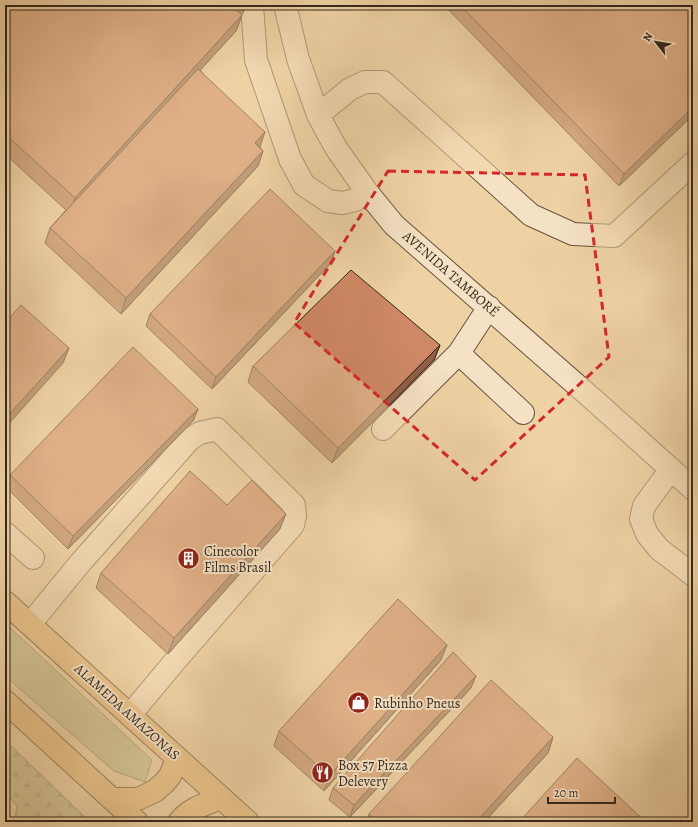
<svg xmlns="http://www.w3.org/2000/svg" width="698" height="827" font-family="Alegreya,serif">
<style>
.grass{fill:#babb85;stroke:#787251}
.forest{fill:url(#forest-firs);stroke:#787251}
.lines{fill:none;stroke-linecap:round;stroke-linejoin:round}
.minor-casing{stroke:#64523f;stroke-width:24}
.major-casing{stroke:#35281d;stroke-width:24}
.minor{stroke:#f5e2c4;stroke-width:22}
.major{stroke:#e8b972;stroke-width:22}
.wall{fill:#b27557;stroke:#35281d}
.shaded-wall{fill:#915f47;stroke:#35281d}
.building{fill:#cf8865;stroke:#35281d}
.marked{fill:none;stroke:#d62828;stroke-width:3;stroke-dasharray:8 5;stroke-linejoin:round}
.labels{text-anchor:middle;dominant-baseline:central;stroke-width:4;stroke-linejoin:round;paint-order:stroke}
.street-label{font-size:14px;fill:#35281d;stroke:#f5e2c4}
.poi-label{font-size:14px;fill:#35281d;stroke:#f5e2c4;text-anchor:start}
</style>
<defs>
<pattern id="forest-firs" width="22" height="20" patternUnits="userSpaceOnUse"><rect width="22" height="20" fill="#babb85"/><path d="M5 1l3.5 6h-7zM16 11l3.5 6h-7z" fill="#98986c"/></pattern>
</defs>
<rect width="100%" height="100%" fill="#efd2a4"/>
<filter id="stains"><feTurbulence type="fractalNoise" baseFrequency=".005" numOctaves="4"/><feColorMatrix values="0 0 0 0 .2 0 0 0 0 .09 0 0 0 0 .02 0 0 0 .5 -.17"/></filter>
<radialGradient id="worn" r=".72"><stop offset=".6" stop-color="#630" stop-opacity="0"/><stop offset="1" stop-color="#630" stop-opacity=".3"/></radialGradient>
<!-- grass -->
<path class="grass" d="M5 623 152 760 145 782 114 771 5 676Z"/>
<!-- forest -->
<path class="forest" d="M5 740 90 822H14L17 806 5 792Z"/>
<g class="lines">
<defs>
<path id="minor" d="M252 5 256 60 290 159 304 185 328 201 342 203 355 200 367 192
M285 5 298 59 318 115 336 148 367 192 394 225 595 401 693 489
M318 115 350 89 365 82H383L531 215 573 234 614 236 693 163
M489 307 459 353 468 362 523 413
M383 429 459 353
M671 469 644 506 641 519 647 534 659 549 693 575
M5 533 33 558
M30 624 81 562 190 439 200 433 217 429 294 505 295 516 293 525 176 660 130 715"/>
<path id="major" d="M5 602 248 822
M5 701 137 822
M112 799H138L155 791 165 782 170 776 177 758
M179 822C190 808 206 804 221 798"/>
</defs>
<!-- minor casing -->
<use href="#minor" class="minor-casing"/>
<!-- major casing -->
<use href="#major" class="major-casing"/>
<!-- minor -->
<use href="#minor" class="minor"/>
<!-- major -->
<use href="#major" class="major"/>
</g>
<!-- wall -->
<path class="wall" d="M5 5H246L243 13 241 15H242L236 31 200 70 260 147 263 151 258 166 121 314 45 243 50 228 66 210 5 154Z
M444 5H693V115L619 186Z
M335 251 331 263 212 389 146 326 150 314Z
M440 345 434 360 332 463 248 382 253 366Z
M198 409 193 421 68 549 6 487 10 475Z
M227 505 280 529 168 654 96 588 101 573Z
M441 660 324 791 274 746 279 731Z
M471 688 350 817 329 800 333 788Z
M553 737 548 753 484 822H366L369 814Z"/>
<!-- shaded-wall -->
<path class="shaded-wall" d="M241 5H246L243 13 231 26 236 10Z
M242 15 236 31 70 213 75 198Z
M693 107V115L619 186 624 174Z
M265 132 260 147 255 143Z
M263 151 258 166 121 314 126 298Z
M335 251 331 263 212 389 216 377Z
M440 345 434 360 332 463 338 448Z
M69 348 63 363 5 428V419Z
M198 409 193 421 68 549 73 536Z
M286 514 280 529 168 654 174 638Z
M447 645 441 660 324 791 329 776Z
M476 676 471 688 350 817 354 805Z
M553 737 548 753 484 822H476Z"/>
<!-- building -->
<path class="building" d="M5 5H241L236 10 242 15 75 198 5 134Z
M460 5H693V107L624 174Z
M198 69 265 132 255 143 263 151 126 298 50 228Z
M270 189 335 251 216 377 150 314Z
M351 270 440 345 338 448 253 366Z
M21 305 69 348 5 419V323Z
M133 347 198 409 73 536 10 475Z
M190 471 227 505 252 480 286 514 174 638 101 573Z
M398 599 447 645 329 776 279 731Z
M453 652 476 676 354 805 333 788Z
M491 680 553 737 476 822H377L369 814Z
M577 758 646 822H519Z"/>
<!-- marked area -->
<path d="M0 0H698V827H0ZM388 171 585 175 609 357 475 480 294 323Z" fill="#efd2a4" fill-opacity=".55" fill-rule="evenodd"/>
<path class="marked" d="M388 171 585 175 609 357 475 480 294 323Z"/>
<!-- icons -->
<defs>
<symbol id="building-disc" viewBox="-11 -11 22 22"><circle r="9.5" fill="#8f2418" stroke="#f5e2c4"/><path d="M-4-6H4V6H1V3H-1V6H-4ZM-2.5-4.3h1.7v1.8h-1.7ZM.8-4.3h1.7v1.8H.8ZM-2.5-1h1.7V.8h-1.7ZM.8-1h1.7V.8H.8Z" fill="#fff"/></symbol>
<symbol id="shop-disc" viewBox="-11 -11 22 22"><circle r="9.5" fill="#8f2418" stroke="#f5e2c4"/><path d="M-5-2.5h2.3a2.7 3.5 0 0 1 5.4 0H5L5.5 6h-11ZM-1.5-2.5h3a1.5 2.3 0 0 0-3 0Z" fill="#fff"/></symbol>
<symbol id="restaurant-disc" viewBox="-11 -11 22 22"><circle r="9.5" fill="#8f2418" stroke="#f5e2c4"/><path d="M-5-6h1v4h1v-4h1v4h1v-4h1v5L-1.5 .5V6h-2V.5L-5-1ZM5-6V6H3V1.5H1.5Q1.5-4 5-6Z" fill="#fff"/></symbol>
</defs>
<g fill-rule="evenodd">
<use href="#building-disc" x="176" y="546" width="25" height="25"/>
<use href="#shop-disc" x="346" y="690" width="25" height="25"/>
<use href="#restaurant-disc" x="310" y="760" width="25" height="25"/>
</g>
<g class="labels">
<!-- street labels -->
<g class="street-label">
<text transform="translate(451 274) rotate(41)">AVENIDA TAMBORÉ</text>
<text transform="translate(127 712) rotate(42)">ALAMEDA AMAZONAS</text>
</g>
<!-- poi labels -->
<g class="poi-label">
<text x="204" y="551">Cinecolor<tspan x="204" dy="16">Films Brasil</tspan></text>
<text x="374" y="703">Rubinho Pneus</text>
<text x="338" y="765">Box 57 Pizza<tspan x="338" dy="16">Delevery</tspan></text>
</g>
</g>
<!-- margin -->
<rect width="698" height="827" fill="none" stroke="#efd2a4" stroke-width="20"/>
<rect x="6" y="6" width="686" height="815" fill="none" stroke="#35281d" stroke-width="2"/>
<rect x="10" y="10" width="678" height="807" fill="none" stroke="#35281d"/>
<!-- north arrow -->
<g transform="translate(656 42) rotate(301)" stroke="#f5e2c4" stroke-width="3" paint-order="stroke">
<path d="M0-3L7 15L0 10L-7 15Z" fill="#35281d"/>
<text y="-6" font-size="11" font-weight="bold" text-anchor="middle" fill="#35281d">N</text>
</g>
<!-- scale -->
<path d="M548 797v6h67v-6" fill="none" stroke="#35281d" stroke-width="2"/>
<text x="554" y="797" font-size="12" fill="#35281d" stroke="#f5e2c4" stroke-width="3" paint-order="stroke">20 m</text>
<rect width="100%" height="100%" filter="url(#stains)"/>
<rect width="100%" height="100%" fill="url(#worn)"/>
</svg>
